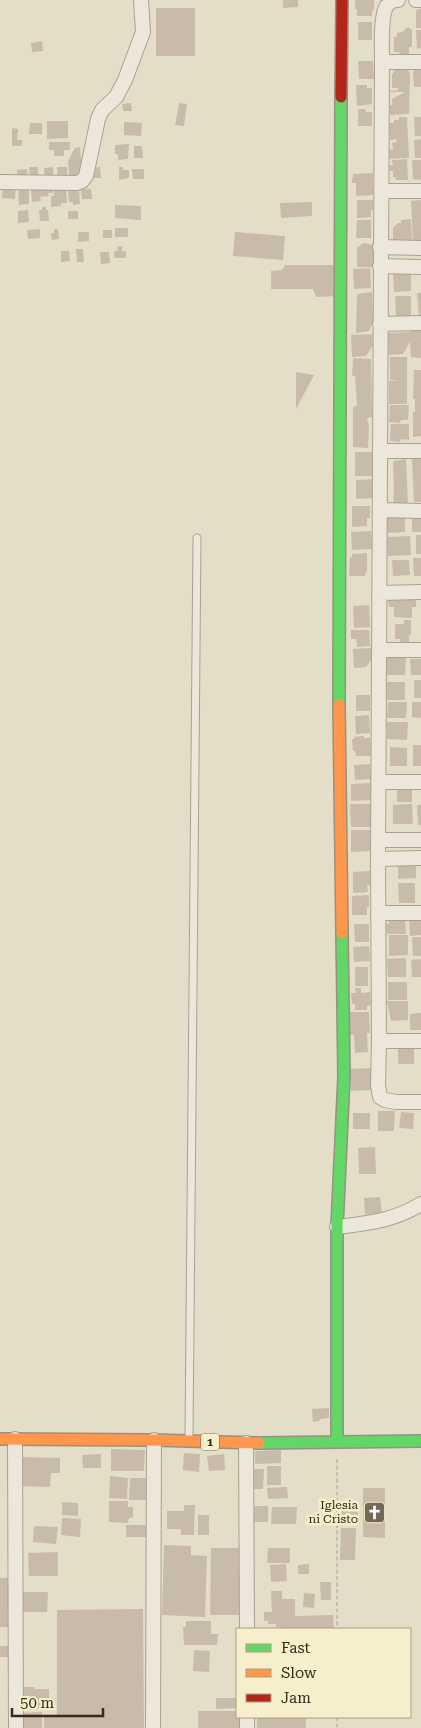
<svg xmlns="http://www.w3.org/2000/svg" width="421" height="1728" font-family="'Roboto Serif',serif">
<style>
.building{fill:#c8bba9}
.lines{fill:none;stroke-linecap:round;stroke-linejoin:round}
.lane-casing{stroke:#a9a292;stroke-width:9}
.street-casing{stroke:#a9a292;stroke-width:16}
.fast-casing{stroke:#989182;stroke-width:14}
.slow-casing{stroke:#989182;stroke-width:14}
.jam-casing{stroke:#989182;stroke-width:14}
.path{stroke:#c4bfb1;stroke-width:2;stroke-dasharray:4 2.5;stroke-linecap:butt}
.lane{stroke:#ece7da;stroke-width:7}
.street{stroke:#ece7da;stroke-width:14}
.fast{stroke:#63d668;stroke-width:11}
.slow{stroke:#ff974d;stroke-width:11}
.jam{stroke:#b3261e;stroke-width:11}
.labels{text-anchor:middle;dominant-baseline:central;stroke-width:5;stroke-linejoin:round;paint-order:stroke}
.shield{fill:#f7eecc;stroke:#71654f;stroke-width:1}
.shield-label{font-size:11px;font-weight:bold;fill:#372a1a}
.poi-label{font-size:12px;fill:#372a1a;stroke:#f7eecc;text-anchor:end}
</style>
<rect width="100%" height="100%" fill="#e4dec8"/>
<!-- building -->
<path class="building" d="M283 0H298V7L283 8Z
M355 0H374V10L372 11V16H357V9H355Z
M156 8H195V56H156Z
M418 9H421V28H416V11Z
M358 22H372V40H358Z
M408 27 412 30V47H409V55H400L399 52H394V37H397V33L402 32Z
M416 30H421V48L417 49Z
M42 41 43 51 32 52 31 43Z
M358 61H373L374 79H359Z
M416 66 421 67V87H414L413 72Z
M396 67H407L410 74 409 114 390 115V105H392V99L405 92H390V91L398 90V88H392V75Z
M356 85H367V88H372V104L357 106Z
M131 103 132 111H123L122 104Z
M179 103 187 104 184 126 175 125Z
M358 109H365L366 112H372V126H358Z
M399 117H407L409 158 390 159 389 150 393 149 392 143 397 142 396 139 390 140 389 123H394V120H399Z
M414 117H421V136H415Z
M47 121H68V138L47 139Z
M124 122 142 123 141 136 124 135Z
M30 123H42V134H29Z
M12 128 18 129 17 140H22V146H12Z
M421 139V158H415L414 140Z
M49 142H70V150H64V156H54V150H49Z
M129 144 128 159 118 160V154H115V145Z
M134 146H142L143 158H134Z
M80 147 81 160H84V165H80L81 183 70 184 68 161 75 148Z
M407 159 408 180H396V177L393 178V171H389V165H393L392 160Z
M412 160H421V180L413 179Z
M29 167H38V181H30Z
M53 167 54 183H45L44 168Z
M57 167H67L68 182H58Z
M100 167 101 178H90L94 168Z
M119 167H123V170H129V178L119 180Z
M27 169 28 181H17V170Z
M132 169H144V179H133Z
M373 173V195L356 196V183H352L353 174Z
M3 182 16 183 15 199 2 198Z
M52 186 53 193H48L49 196 40 197 41 201 32 202 31 190H40L39 187Z
M29 187V204L19 205 18 188Z
M54 187H66L67 203H61V206L51 207V196H54Z
M79 189 80 204 73 205V202H69L68 190Z
M81 189H91L92 199H82Z
M357 200H373L374 210H371V217L357 218Z
M421 200V244H413L411 201Z
M312 202V216L281 218 280 203Z
M115 205 141 206V220L115 218Z
M42 207H46V210H48L49 221H40L39 210H42Z
M28 210 29 222 18 223V211Z
M68 211H78V219H68Z
M411 219 412 241 393 242V228L398 223H401V220Z
M357 220H371V238H356Z
M115 228H128V237H115Z
M40 229V238L28 239 27 230Z
M54 229H58L59 239 52 240 51 233H54Z
M103 230H112V238H103Z
M78 232H89V241L78 242Z
M235 232 285 236 283 260 233 256Z
M363 243 374 245V267H357V248Z
M122 246V251H126V258H114V251H118L117 247Z
M76 249H83L84 262H77Z
M61 251H69L70 261 61 262Z
M100 252H109L110 263 101 264Z
M285 265H335L336 296 316 297 313 289H271V271L282 270Z
M370 268 371 288 354 289 353 269Z
M393 269H411V291L394 292Z
M372 292 373 322 369 331 356 333 357 294Z
M417 293H421V315H419Z
M395 296H411V317L396 318Z
M421 328V358L411 357 410 342 403 354 389 355 388 333 410 332 409 329Z
M372 334 373 345 366 356 352 357 351 335Z
M390 357H407V404H389V381H401L390 380Z
M353 358 371 359 372 417 367 418 369 427 368 448 353 447V408L357 405 355 376H352Z
M414 370H421V436L413 437V412H415V399H413Z
M296 372 314 375 296 409Z
M390 405H409L408 420H401L400 423 389 422Z
M391 424H409V440L401 439 400 442 390 441Z
M355 452H372V476H355Z
M421 458V502H414L412 459Z
M406 459 408 506 393 508 394 487 393 461Z
M374 479 375 498 356 499V480Z
M352 506H370V518H367V526L352 527Z
M405 514V532L387 533V515Z
M412 515H421V532H412Z
M371 531 372 549 352 550 351 532Z
M416 535H421V554H416Z
M410 536 411 555 388 556 387 537Z
M367 553V572H366L365 576H349L350 557 352 558V554Z
M413 558H421V576H414Z
M392 560H409L410 575 393 576Z
M416 594V607H412V618L394 617V607H389L388 599Z
M369 605 370 627 354 628 353 606Z
M404 620H411V635H409V642H400V639H395V624H404Z
M351 630H369L370 646 357 647 356 639H351Z
M371 648V660L366 667 354 668 353 649Z
M387 656H406L405 675H386Z
M410 659H421V675H411Z
M414 680H421V698H414Z
M387 682H405V700H387Z
M356 695H370V711H356Z
M388 702H407L406 718H387Z
M412 702H421V718L412 717Z
M369 715 370 733 356 734 355 716Z
M387 722H408L407 740 387 739Z
M364 736V738H370L371 756H356L355 751H353L352 739H354V737Z
M413 745H421V766H413Z
M390 747 407 748V766H390Z
M370 764 371 779 355 780 354 765Z
M371 783V800L351 801V784Z
M397 783H412V802H397Z
M350 804H371L372 827H351Z
M412 804 413 824H393V805Z
M417 805H421V825H418Z
M351 830H370V851L351 852Z
M416 859V878L398 879V860Z
M370 871V885H367L368 892 353 893V872Z
M398 883H415V903H399Z
M369 895V907H367V915H352V896Z
M389 914H405L406 934H387L386 924H389Z
M421 916V935L410 936 409 917Z
M354 924H369V942H355Z
M389 935H408V955L389 956Z
M412 937H421V956H413Z
M369 946 370 961 354 962 353 947Z
M406 958V977H388L387 959Z
M421 959V977H412L411 960Z
M355 967H368V986H355Z
M388 982H407V1000H388Z
M355 988H361V993L370 992 371 1005 367 1006V1010H355V1004H352L351 993H356Z
M387 1001H408V1020L391 1021Z
M349 1012H369L370 1033H367L368 1052 355 1053 354 1035H349Z
M421 1013V1030H410V1014Z
M398 1048H414V1064H398Z
M372 1068 373 1090 351 1091 350 1069Z
M378 1111H395L394 1131H378Z
M401 1112 414 1113 413 1129 399 1128Z
M353 1113H370V1129H353Z
M375 1147 376 1174H359L358 1148Z
M380 1197 382 1213 365 1214 364 1198Z
M329 1408V1418L320 1419V1421L313 1422 312 1409Z
M111 1449 145 1450 144 1471H111Z
M281 1450V1463L255 1464V1451Z
M184 1453 200 1454 199 1472 183 1470Z
M101 1454V1468H83L82 1455Z
M224 1454 225 1470 209 1471 207 1456Z
M18 1457 60 1458V1473H51L50 1487 18 1486Z
M267 1466H281V1485H267Z
M250 1469H264L263 1489H250Z
M110 1476 128 1478 127 1499 109 1498Z
M130 1478H147V1500H129Z
M287 1487 288 1498 268 1499 267 1488Z
M363 1488H385V1538L363 1537Z
M109 1501H128V1507H133V1518H129L128 1523 109 1522Z
M341 1501H357L358 1520 342 1521Z
M62 1502 78 1503V1516L62 1515Z
M184 1505H195L194 1535H181V1529H167V1511H184Z
M254 1506H268V1522H254Z
M272 1507H297L296 1524H271Z
M198 1515H209V1535H198Z
M62 1518 81 1519 80 1537 61 1535Z
M126 1525H147V1537H126Z
M34 1526 58 1527 56 1544 33 1542Z
M341 1528H356L355 1560H340Z
M164 1545 191 1546V1555L207 1556 205 1617 162 1615Z
M211 1548H242L241 1615H210Z
M268 1548H290V1563H267Z
M58 1552V1576H29L28 1553Z
M286 1564 287 1581 271 1582 270 1565Z
M309 1564V1574H298V1565Z
M0 1578H8L9 1627H0Z
M320 1582H331V1600H321Z
M271 1591H282V1599H295V1616L333 1615 334 1629H281V1627H276V1624H268V1621H264V1612H272Z
M22 1592H48L47 1612H22Z
M304 1593 315 1594 314 1608 303 1607Z
M143 1609 144 1728H44V1717H57V1610Z
M186 1621H211V1634H218L217 1645H184L183 1627H186Z
M0 1646H12V1657H0Z
M194 1650 210 1651 209 1672 193 1671Z
M23 1687H35L34 1689H49V1708H23Z
M216 1698H236L237 1708 216 1709Z
M198 1711H237V1717H241V1728H198Z
M42 1712V1728H20L19 1713Z
M257 1717H306V1728H257Z"/>
<g class="lines">
<defs>
<path id="lane" d="M189 1436 197 538"/>
<path id="street" d="M398 0C394 0 390 1 388 4 380 12 382 50 382 62L378 859 379 1041 378 1085 380 1097 385 1100 396 1102H421
M416 0H421
M382 62H421
M0 182 77 183 82 181 86 176 98 119 102 110 116 97 125 80 143 32 141 0
M381 191H421
M380 247 421 248
M380 266 421 267
M380 324 421 323
M381 451H421
M381 510 421 511
M380 593 421 592
M380 650H421
M378 782H421
M378 840H421
M378 859 421 858
M378 913H421
M379 1041H421
M337 1227C369 1223 393 1221 421 1204
M15 1439 16 1728
M246 1443 247 1629
M247 1717V1728
M153 1728 154 1440"/>
<path id="fast" d="M339 705 341 97
M337 1442V1227L344 1076 342 933
M259 1443 421 1441"/>
<path id="slow" d="M339 705 342 933
M0 1439 154 1440 259 1443"/>
<path id="jam" d="M341 97 342 0"/>
</defs>
<!-- lane casing -->
<use href="#lane" class="lane-casing"/>
<!-- street casing -->
<use href="#street" class="street-casing"/>
<!-- fast casing -->
<use href="#fast" class="fast-casing"/>
<!-- slow casing -->
<use href="#slow" class="slow-casing"/>
<!-- jam casing -->
<use href="#jam" class="jam-casing"/>
<!-- path -->
<path class="path" d="M337 1459V1629
M337 1717V1728"/>
<!-- lane -->
<use href="#lane" class="lane"/>
<!-- street -->
<use href="#street" class="street"/>
<!-- fast -->
<use href="#fast" class="fast"/>
<!-- slow -->
<use href="#slow" class="slow"/>
<!-- jam -->
<use href="#jam" class="jam"/>
</g>
<!-- icons -->
<defs>
<symbol id="church-square" viewBox="-11 -11 22 22"><rect x="-9" y="-9" width="18" height="18" rx="4" fill="#746957" stroke="#f7eecc"/><path d="M-1.2-6h2.4v3.5h3.3v2.4h-3.3V6h-2.4V-.1h-3.3v-2.4h3.3Z" fill="#fff"/></symbol>
</defs>
<g fill-rule="evenodd">
<use href="#church-square" x="362" y="1500" width="25" height="25"/>
</g>
<g class="labels">
<!-- shield labels -->
<rect class="shield" x="201" y="1433.5" width="18" height="17" rx="4"/>
<g class="shield-label">
<text x="210" y="1442">1</text>
</g>
<!-- poi labels -->
<g class="poi-label">
<text x="358" y="1505">Iglesia<tspan x="358" dy="14">ni Cristo</tspan></text>
</g>
</g>
<!-- legend -->
<rect x="236" y="1628" width="175" height="90" fill="#f7eecc" stroke="#aaa085"/>
<rect x="246" y="1644" width="25" height="8" fill="#63d668" stroke="#aaa085"/>
<text x="281" y="1653" font-size="15" fill="#372a1a">Fast</text>
<rect x="246" y="1669" width="25" height="8" fill="#ff974d" stroke="#aaa085"/>
<text x="281" y="1678" font-size="15" fill="#372a1a">Slow</text>
<rect x="246" y="1694" width="25" height="8" fill="#b3261e" stroke="#aaa085"/>
<text x="281" y="1703" font-size="15" fill="#372a1a">Jam</text>
<!-- scale -->
<path d="M12 1708v8h91v-8" fill="none" stroke="#372a1a" stroke-width="2.5"/>
<text x="20" y="1708" font-size="15" fill="#372a1a" stroke="#f7eecc" stroke-width="4" paint-order="stroke">50 m</text>
</svg>
